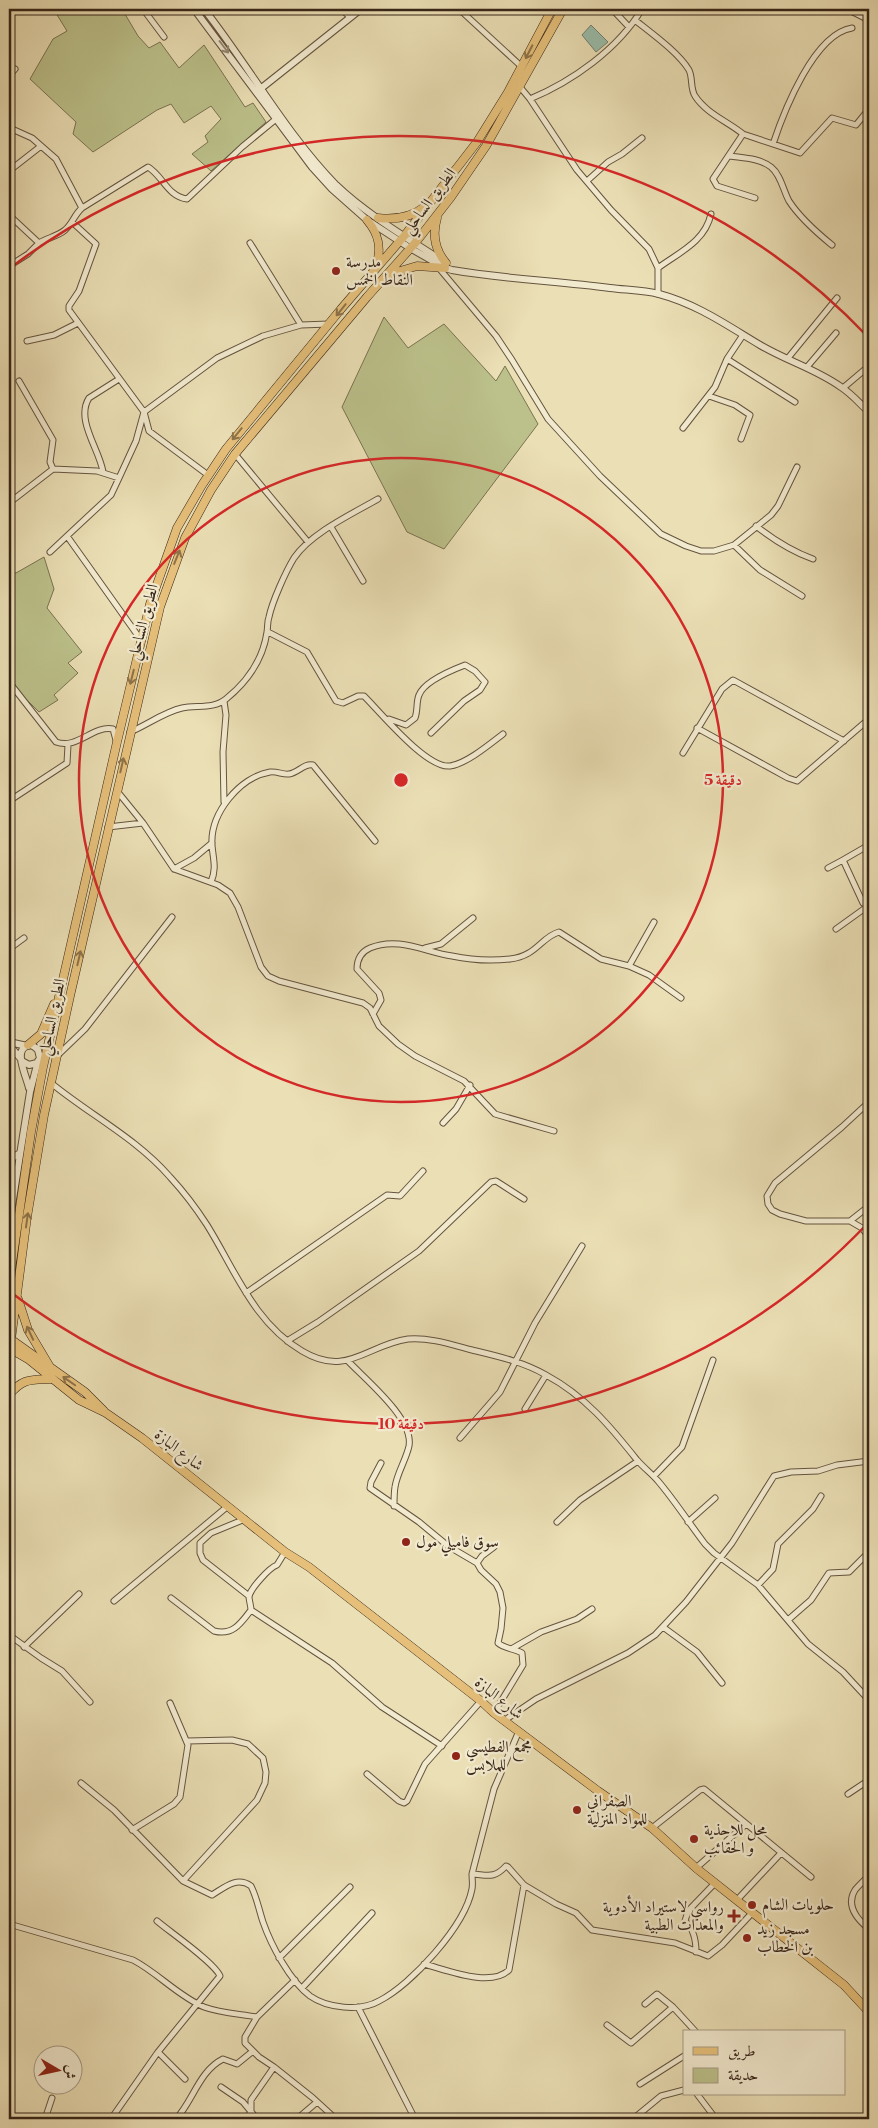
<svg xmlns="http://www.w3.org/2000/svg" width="878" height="2128" font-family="'Libre Bodoni',Amiri,serif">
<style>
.green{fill:#bcc18b;stroke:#7a7352}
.water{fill:#99bdaa;stroke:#728070}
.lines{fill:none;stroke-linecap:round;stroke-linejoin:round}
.minor-casing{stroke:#64543f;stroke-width:7}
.tertiary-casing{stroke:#64543f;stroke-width:8}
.primary-casing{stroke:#372518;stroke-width:9}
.trunk-casing{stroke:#372518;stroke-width:9}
.minor{stroke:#f2eacf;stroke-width:5}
.tertiary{stroke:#f2eacf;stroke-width:6}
.primary{stroke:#e6c07a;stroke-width:8}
.trunk{stroke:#e6c07a;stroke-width:8}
.oneway{stroke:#948874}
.oneway2{stroke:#8e7249}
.ring{fill:none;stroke:#d62828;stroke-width:2.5}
.poi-dot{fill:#8f2418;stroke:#f2eacf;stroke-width:2}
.labels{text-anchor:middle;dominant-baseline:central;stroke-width:4.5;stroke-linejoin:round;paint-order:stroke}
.street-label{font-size:16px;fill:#372518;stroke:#f2eacf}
.poi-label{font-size:16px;fill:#372518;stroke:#f2eacf;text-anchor:start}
.centre{fill:#d62828;stroke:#f2eacf;stroke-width:2.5}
.ring-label{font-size:15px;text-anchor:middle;font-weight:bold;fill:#d62828;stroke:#f2eacf;stroke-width:4.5;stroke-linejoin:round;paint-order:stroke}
</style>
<rect width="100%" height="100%" fill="#ebdfb5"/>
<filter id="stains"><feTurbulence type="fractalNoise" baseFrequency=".004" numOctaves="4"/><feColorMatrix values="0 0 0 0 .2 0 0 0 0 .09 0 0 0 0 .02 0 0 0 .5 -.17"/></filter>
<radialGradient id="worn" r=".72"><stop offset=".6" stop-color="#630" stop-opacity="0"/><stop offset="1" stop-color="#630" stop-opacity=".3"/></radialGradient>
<!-- green -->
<path class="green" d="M55 9H122L138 36 149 48 160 42 179 68 204 45 245 107 253 103 266 122 211 171 192 154 208 142 205 136 221 119 211 106 184 123 171 104 157 110 93 152 73 134 76 122 30 79 53 39 67 31 54 10Z
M384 317 408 348 444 324 496 381 505 366 538 424 444 549 407 532 342 407Z
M44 557 54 589 47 608 82 652 68 663 78 673 54 695 58 700 39 712 9 682V573H16Z"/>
<!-- water -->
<path class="water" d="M591 25 608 42 596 52 582 35Z"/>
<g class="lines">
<defs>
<path id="minor" d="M143 9 164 37
M341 9 350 17
M459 9 522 67
M612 9 629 27
M847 9 869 20
M635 20C651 33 678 52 689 70 693 78 690 88 695 96 707 114 727 121 743 134L713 179 717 186 755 198
M9 76 15 69
M520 87 530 99C573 81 618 49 642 9
M530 99 577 170 611 210 649 249 658 268V294
M12 129 32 138 56 159 82 208C74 215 73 223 65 230 58 236 47 238 39 243
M743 134 800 153 832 118 856 125 869 109
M773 144C784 111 814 34 852 28
M730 156C744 158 759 158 771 167 781 175 783 190 789 201 800 218 816 232 832 245
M9 171 41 146
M587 181 608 162 622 154 642 138
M82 208 148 167C163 176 167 196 187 199L242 147 276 119
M9 215 39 243 28 254 9 266
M72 222 96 244 79 291 69 306V310L144 412 217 358 263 336 301 325
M250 243 301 325 329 324
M438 267 496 336 512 360 548 419 600 476 661 534 686 546 701 551H714L734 545 771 515 778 506 797 467
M658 268C678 253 705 242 711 214
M27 341 54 335 78 323
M788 358 837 298
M727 359 795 402
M807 367 836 333
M19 381 53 440 50 462 53 469 97 471 119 478 111 495 67 536
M843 388 869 366
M709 396 735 405 750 415 741 439
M683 428 715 387 727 359 743 335
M235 454 308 542
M103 472C100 450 75 420 89 398L119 379
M119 478 136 441 144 412 149 431 208 475
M9 503 53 469
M756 526C774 540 791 551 813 559
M331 527 363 581
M734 545 760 570 802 596
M50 552 67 536 141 640
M268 632 307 652 336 701 343 703 358 696H364C381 713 427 769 450 766 466 764 490 744 503 734
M9 682 56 742C77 750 93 725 113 729L116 740
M389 719 406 725 415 718C418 710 416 702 419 695 424 682 452 670 465 665L475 671 485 682 480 690 464 701 431 733
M697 728 788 778 797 781 869 719
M130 732C147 725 164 712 182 708 197 705 214 709 226 699 247 682 263 659 267 632 268 627 267 622 269 617 272 602 286 571 294 558 311 533 352 514 378 499
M683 753 722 689 733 680 844 741
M117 791 143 823
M9 801 67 763 68 745
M224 802 223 752 226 715 224 701
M108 827 143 823 174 869 218 885 230 893 238 907 261 967 268 976 279 981 363 1003 370 1008 379 1026 398 1044 415 1056 464 1081 495 1114 554 1131
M869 845 843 860 863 903 869 906
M828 868 843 860
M174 869 194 858 212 843
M211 882C217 868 213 859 212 845 210 813 240 777 270 772 277 771 283 775 289 774 298 773 304 763 313 765L375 841
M836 929 868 906
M425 948 441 944 473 918
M9 949 24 938
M629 966 649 975 681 998
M373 1014 381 1000 379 993 357 969C357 959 361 952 370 948 398 936 425 952 452 956 471 960 492 961 510 959 537 956 541 937 559 932L601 959 629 966 654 922
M58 1055 85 1029 172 917
M51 1083C90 1115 136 1138 170 1177 183 1191 196 1208 207 1225 235 1270 254 1323 302 1351 347 1378 366 1345 408 1339 429 1337 453 1345 472 1350 497 1356 524 1362 546 1375 585 1396 610 1426 637 1460 644 1468 652 1474 658 1481 675 1501 689 1523 705 1544L714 1553 758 1585 808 1644 843 1672 869 1700
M869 1102 842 1127 775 1183 767 1196 768 1204 772 1210 780 1214 806 1221H850L862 1228 869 1237
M443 1123 456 1109 470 1085
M850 1221 869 1206
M246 1293 387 1195 400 1196 423 1171
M869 1339 868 1354 869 1362
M287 1341 318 1322 419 1251 491 1182 496 1181 524 1199
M348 1361C366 1380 414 1419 409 1446 406 1460 397 1473 395 1487 394 1493 394 1500 394 1506
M525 1409 546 1375
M460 1438 500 1392 535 1323 582 1246
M381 1463 371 1482 370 1488 419 1522 448 1546 477 1563 481 1570 496 1584 500 1592 503 1608 501 1629 498 1643C503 1648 515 1649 522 1653L523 1665 494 1713
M869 1463V1482
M654 1476 682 1447 713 1360
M245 1519 211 1533 200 1543V1553L203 1560 249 1596
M557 1522 580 1500 638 1461
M688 1522 715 1498
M477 1563 482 1556 494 1547
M758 1585 773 1569 778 1544 813 1509 821 1496
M171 1598 214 1631C233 1636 241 1623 251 1610 251 1606 249 1600 249 1597 250 1589 269 1568 277 1565L285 1552
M114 1601 228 1506
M251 1610 332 1663 382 1707 442 1746
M788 1620 811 1600 829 1573 849 1572 869 1552
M663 1627 697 1652 722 1683
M9 1635 41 1658 62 1671 90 1702
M24 1647 79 1594
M513 1648 541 1632 577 1619 592 1609
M505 1720 536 1699 628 1653 655 1635 686 1602 732 1543 774 1476 791 1472 818 1471 837 1465 869 1461
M367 1774 399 1801 404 1803 407 1801 425 1764 481 1701
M81 1783 114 1810 183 1881 212 1895C225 1887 237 1876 251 1886 257 1898 259 1910 263 1922 271 1945 290 1981 310 1996 327 2008 360 2012 379 2001 412 1984 465 1926 472 1889 473 1884 472 1879 472 1874L494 1789 519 1731
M848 1794 869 1780
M652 1828 700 1790 704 1789 811 1877
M132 1830 174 1804 180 1797 188 1745 170 1703
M696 1868 746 1824
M472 1874C488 1875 494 1879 506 1866L508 1867 524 1885 556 1904 576 1913 592 1930 675 1943 708 1956 722 1945 753 1912
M869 1875C865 1880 859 1885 855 1890 845 1906 858 1920 869 1929
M183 1881 257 1800 265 1783 266 1772 263 1758 248 1744 232 1740 187 1741
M737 1900 781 1853
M9 1924 133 1960C158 1973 178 1996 204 2007 220 2013 240 2014 257 2017L295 1980
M696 1952C696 1940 694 1929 685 1921L688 1911 715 1883
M279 1958 350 1887
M424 1964C447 1970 491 1988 509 1970L524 1885
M302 1988 372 1913
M645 2004 657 1994 673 2007
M358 2007 415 2119
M607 2025 631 2043 673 2007 696 2032
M158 2052 185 2079
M274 2067 313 2098 336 2119
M640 2084 684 2056
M221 2087 243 2102 257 2119
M697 2094 716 2119
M45 2119 52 2098
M111 2119 158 2052 220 1976C215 1963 170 1932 157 1921
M176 2119C193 2101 199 2071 223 2059L237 2064 253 2051
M246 2119 251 2112V2100L274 2067 259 2057 245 2043V2037L257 2017
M297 2119 317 2102
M633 2119 661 2096 684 2090"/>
<path id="tertiary" d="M194 9 312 167 332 189 367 220 410 248 445 268 452 270C504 279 557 281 610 288 626 290 643 290 659 294 697 304 728 326 760 345 787 361 816 369 841 387 852 394 860 404 869 412
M204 9C248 65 287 135 336 185 366 214 409 239 444 262
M259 90 361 9
M9 1042 27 1046
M9 1045 21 1059
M22 1061 29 1065 37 1063 40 1058 38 1050C35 1047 32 1044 27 1046 13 1050 27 1078 29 1088
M9 1160 20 1153
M9 1224 30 1092 38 1061"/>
<path id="primary" d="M9 1338 85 1392 104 1411
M9 1348 28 1359 79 1400 106 1413 142 1438 285 1552 309 1567 481 1701 494 1713 598 1791 652 1828 696 1868 844 1985 869 2012"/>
<path id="trunk" d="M378 218C395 220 412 217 426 206
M437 218C432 235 435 250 446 263
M367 220C379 234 382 248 376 266
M390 274 417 266 445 268
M28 1045 41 1034 54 1004
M9 1283 31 1132 43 1067 117 742 150 604 177 528 202 485 226 449 341 309 405 235 477 142 508 92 552 9
M18 1299 28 1330 50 1367
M9 1355 27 1217 44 1115 70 996 160 607 185 538 211 490 235 454 367 297 416 242 451 197 486 146 563 9
M9 1395C23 1378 30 1380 51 1379"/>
</defs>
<!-- minor casing -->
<use href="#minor" class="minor-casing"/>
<!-- tertiary casing -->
<use href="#tertiary" class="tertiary-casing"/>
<!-- primary casing -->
<use href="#primary" class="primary-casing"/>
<!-- trunk casing -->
<use href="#trunk" class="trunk-casing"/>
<!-- minor -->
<use href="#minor" class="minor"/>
<!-- tertiary -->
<use href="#tertiary" class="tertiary"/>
<!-- primary -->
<use href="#primary" class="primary"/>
<!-- trunk -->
<use href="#trunk" class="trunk"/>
</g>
<!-- one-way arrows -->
<defs><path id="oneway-shaft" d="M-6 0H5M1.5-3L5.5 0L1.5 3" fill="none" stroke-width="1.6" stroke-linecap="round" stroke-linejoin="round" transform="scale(1.25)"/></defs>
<use class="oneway" href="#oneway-shaft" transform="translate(224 47) rotate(53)"/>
<g class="oneway2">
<use href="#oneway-shaft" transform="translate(529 52) rotate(117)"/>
<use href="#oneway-shaft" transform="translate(341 310) rotate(129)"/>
<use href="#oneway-shaft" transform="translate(237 434) rotate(129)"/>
<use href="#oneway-shaft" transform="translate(177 557) rotate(-68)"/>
<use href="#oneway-shaft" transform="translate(132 677) rotate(104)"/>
<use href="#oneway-shaft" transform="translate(122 765) rotate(-77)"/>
<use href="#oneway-shaft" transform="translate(79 958) rotate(-77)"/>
<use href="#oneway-shaft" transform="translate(27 1220) rotate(-82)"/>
<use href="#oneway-shaft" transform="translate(30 1333) rotate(-115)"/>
<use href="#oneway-shaft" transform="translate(69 1381) rotate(-145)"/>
</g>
<!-- distance rings -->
<g class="ring">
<circle cx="401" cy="780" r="322"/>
<path d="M868 1223A644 644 0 0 1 9 1291M9 269A644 644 0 0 1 868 337"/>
</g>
<!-- markers -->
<g class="poi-dot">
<circle cx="336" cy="271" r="5"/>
<circle cx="406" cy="1542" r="5"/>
<circle cx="456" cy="1756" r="5"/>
<circle cx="577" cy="1810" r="5"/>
<circle cx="694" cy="1839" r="5"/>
<circle cx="752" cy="1905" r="5"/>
<path d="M731.5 1908.5h5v5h5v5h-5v5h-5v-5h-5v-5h5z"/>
<circle cx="747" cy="1938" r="5"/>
</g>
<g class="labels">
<!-- street labels -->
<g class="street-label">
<text transform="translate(429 201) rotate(-53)">الطريق الساحلي</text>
<text transform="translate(143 622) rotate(-75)">الطريق الساحلي</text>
<text transform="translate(52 1017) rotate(-78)">الطريق الساحلي</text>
<text transform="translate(179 1450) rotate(38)">شارع البازة</text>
<text transform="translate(499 1698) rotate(39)">شارع البازة</text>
</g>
<!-- poi labels -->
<g class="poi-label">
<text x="346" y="262">مدرسة<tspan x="346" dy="18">النقاط الخمس</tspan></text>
<text x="416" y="1542">سوق فاميلي مول</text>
<text x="466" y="1747">مجمع الفطيسي<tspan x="466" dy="18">للملابس</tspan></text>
<text x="587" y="1801">الصفراني<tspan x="587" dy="18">للمواد المنزلية</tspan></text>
<text x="704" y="1830">محل للاحذية<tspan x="704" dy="18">و الحقائب</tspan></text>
<text x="762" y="1905">حلويات الشام</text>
<text x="724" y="1907" text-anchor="end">رواسي لاستيراد الأدوية<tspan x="724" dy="18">والمعدات الطبية</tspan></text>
<text x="757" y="1929">مسجد زيد<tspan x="757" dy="18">بن الخطاب</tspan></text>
</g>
</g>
<circle cx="401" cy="780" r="8" class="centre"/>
<g class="ring-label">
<text x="723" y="785">5 دقيقة</text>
<text x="401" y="1429">10 دقيقة</text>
</g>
<!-- margin -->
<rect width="878" height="2128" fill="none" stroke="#ebdfb5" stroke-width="30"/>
<rect x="10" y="10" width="858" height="2108" fill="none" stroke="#372518" stroke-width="2.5"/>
<rect x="15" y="15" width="848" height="2098" fill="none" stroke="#372518"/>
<!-- legend -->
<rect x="683" y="2030" width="162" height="65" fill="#f2eacf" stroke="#a79b86"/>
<rect x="693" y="2047" width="25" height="8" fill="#e6c07a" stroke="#a79b86"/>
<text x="728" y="2056" font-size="15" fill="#372518">طريق</text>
<rect x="693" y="2068" width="25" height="15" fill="#bcc18b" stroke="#a79b86"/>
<text x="728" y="2080" font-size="15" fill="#372518">حديقة</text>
<!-- north arrow -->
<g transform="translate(58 2070) rotate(99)"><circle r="24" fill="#f2eacf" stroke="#a79b86"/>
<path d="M0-4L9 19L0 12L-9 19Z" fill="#8f2418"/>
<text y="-8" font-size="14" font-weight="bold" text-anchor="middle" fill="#372518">ش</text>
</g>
<rect width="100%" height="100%" filter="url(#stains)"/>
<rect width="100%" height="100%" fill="url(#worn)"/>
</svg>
